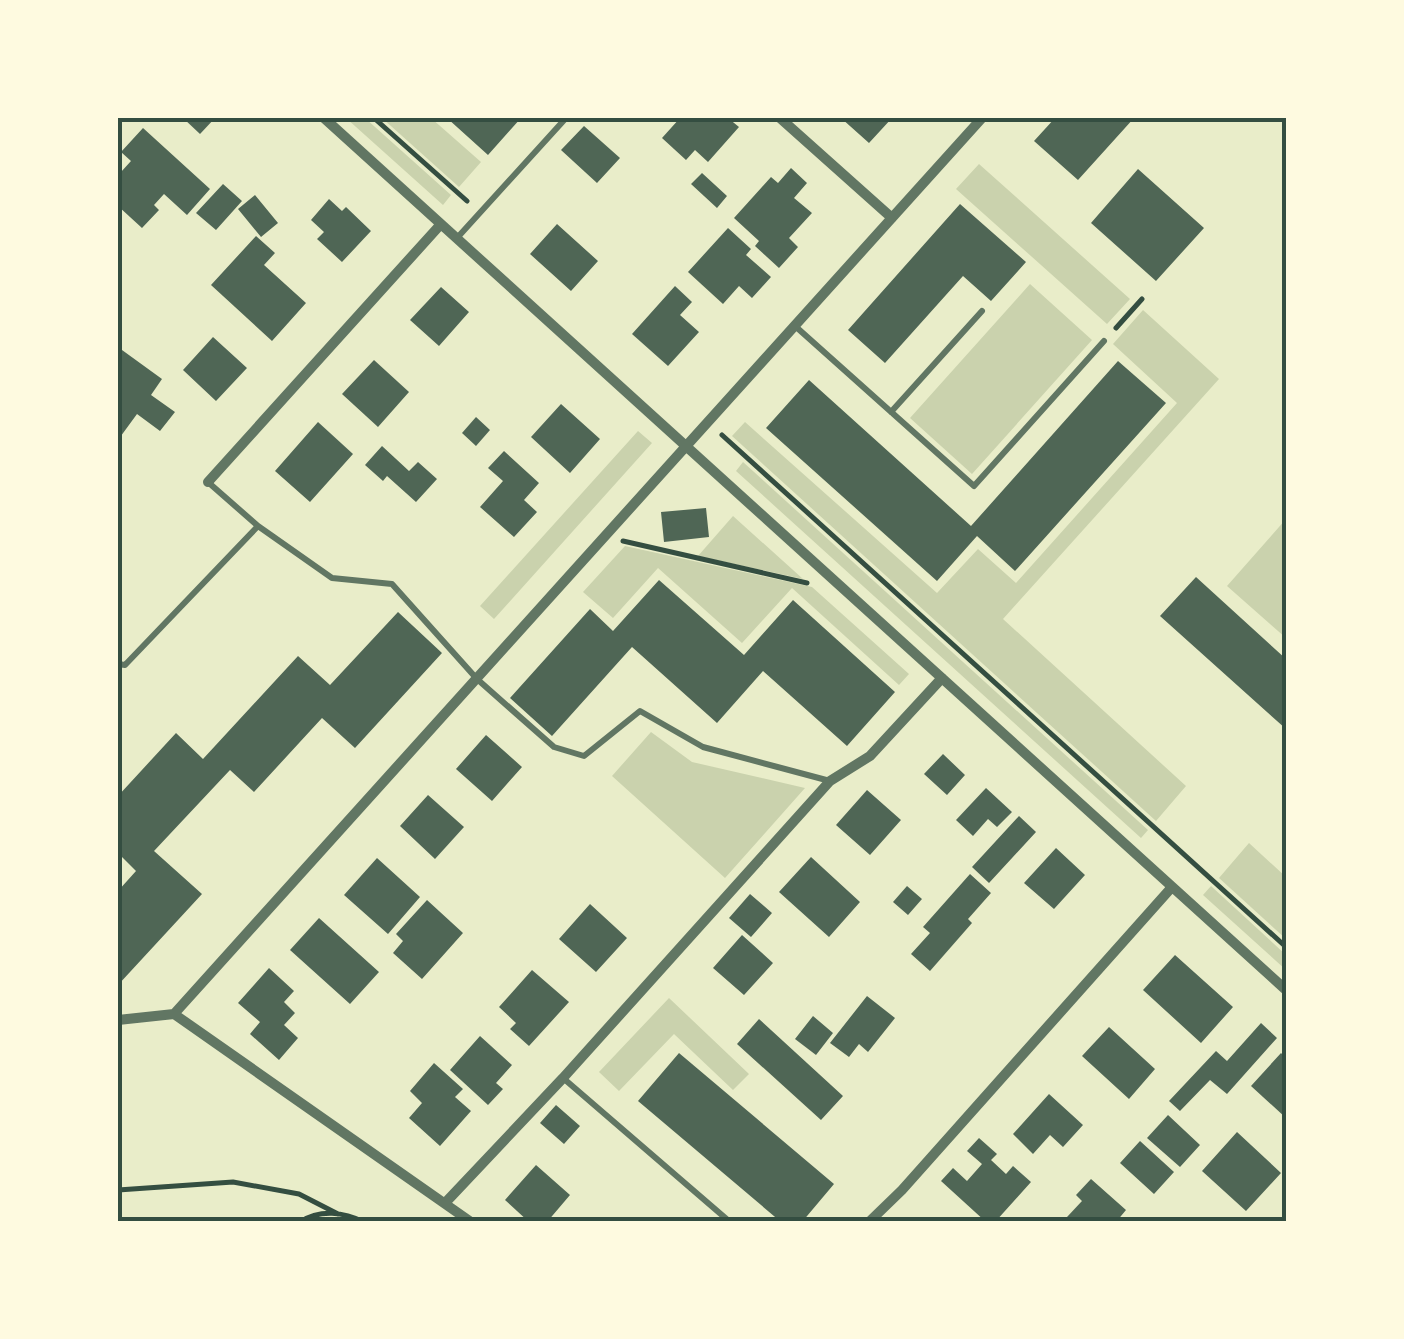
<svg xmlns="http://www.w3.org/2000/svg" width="1404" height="1339" font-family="'Fira Sans Condensed',sans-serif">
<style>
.green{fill:#cad2ad}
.building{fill:#4f6655}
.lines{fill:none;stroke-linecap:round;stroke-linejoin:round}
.path{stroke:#344e41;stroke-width:5}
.service{stroke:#617663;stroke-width:6}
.minor{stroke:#617663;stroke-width:10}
.neatline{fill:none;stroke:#344e41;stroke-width:4}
</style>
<rect width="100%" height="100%" fill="#e9edc9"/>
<!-- green -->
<path class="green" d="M346 118H365L451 195 443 205Z
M382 118H431L481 162 459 187Z
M979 164 1130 299 1107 324 956 189Z
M1030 284 1092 340 972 474 910 418Z
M1143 310 1219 379 1003 619 1186 786 1156 821 732 436 745 422 937 593 978 549 1016 583 1177 403 1113 344Z
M638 431 652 443 494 619 480 606Z
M743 462 1148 830 1141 838 736 471Z
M733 516 803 579 698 556Z
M1286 519V638L1227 586Z
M625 546 812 587 909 674 899 685 792 588 742 643 658 568 613 618 583 592Z
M651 732 692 762 805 788 725 878 612 776Z
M1249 843 1286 877V939L1219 878Z
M1211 886 1286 955V970L1203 895Z
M669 998 749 1074 733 1090 674 1034 619 1091 599 1072Z"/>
<!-- building -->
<path class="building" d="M183 118H215L200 134Z
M447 118H521L488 155Z
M680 118H728L739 127 708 162 695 150 686 160 662 138Z
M841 118H892L869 143Z
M1055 118H1134L1078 180 1034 141Z
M584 126 620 158 597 183 561 150Z
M143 128 210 189 187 215 164 194 154 205 159 210 142 228 118 206V169L121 172 131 161 121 152Z
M791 168 807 183 794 198 812 213 789 238 798 247 779 268 755 246 759 241 734 218 771 177 778 183Z
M1138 169 1204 228 1156 281 1091 223Z
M702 173 727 196 717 208 691 184Z
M223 184 242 201 216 230 196 213Z
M255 195 278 223 261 237 238 209Z
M329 199 342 211 346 207 371 231 342 262 317 239 324 232 311 220Z
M960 204 1026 262 991 301 963 276 885 363 848 330Z
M557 224 598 261 571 291 530 254Z
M728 228 751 249 746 255 771 277 752 298 739 286 723 304 688 272Z
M256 236 275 253 264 265 306 303 272 341 211 285Z
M675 286 692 302 680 315 699 332 668 366 632 334Z
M441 287 469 312 439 346 410 320Z
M213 337 247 368 216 401 183 370Z
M122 350 162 379 151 395 175 412 160 431 137 414 118 440V355Z
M374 360 409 392 378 427 342 394Z
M1118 361 1166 403 1015 571 977 536 937 581 766 428 809 380 971 526Z
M561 404 600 439 570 473 531 437Z
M476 417 490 430 476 446 462 433Z
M318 422 353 454 310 502 275 471Z
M382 446 409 471 418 462 437 479 416 502 387 476 383 481 365 465Z
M504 451 539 483 524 500 537 512 514 537 480 507 503 481 488 468Z
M706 508 709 537 664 542 661 512Z
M1196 577 1286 659V729L1160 616Z
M659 580 744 655 793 600 895 692 847 746 763 671 717 723 632 647 552 736 510 698 590 609 613 631Z
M398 612 442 653 355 748 322 718 254 792 230 770 154 851 202 894 118 985V891L136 871 118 853V796L176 733 203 759 298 656 330 685Z
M486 735 522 767 492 801 456 769Z
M943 754 965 775 947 795 924 774Z
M986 788 1012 812 997 827 988 819 973 836 956 820Z
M867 790 901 820 870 855 836 825Z
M428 795 464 827 435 859 400 826Z
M1019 816 1036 832 989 883 972 867Z
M1056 848 1085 875 1054 909 1024 883Z
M811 857 860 902 829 937 779 892Z
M377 858 420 897 388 934 344 895Z
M970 874 991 893 968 919 972 923 930 971 911 954 930 933 923 927Z
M907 886 922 899 908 915 893 902Z
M750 894 772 913 751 937 729 918Z
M427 900 463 933 422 979 393 953 403 941 396 934Z
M590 904 627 938 596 972 559 939Z
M319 918 379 972 350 1004 290 950Z
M742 935 773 963 744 995 713 968Z
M1175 955 1233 1007 1201 1043 1143 990Z
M269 968 294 991 284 1002 295 1013 284 1025 298 1038 279 1060 250 1034 260 1022 238 1003Z
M532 970 569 1002 529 1046 510 1029 516 1023 499 1007Z
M867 996 895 1018 868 1052 859 1044 849 1057 830 1043Z
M813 1016 833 1033 816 1055 795 1039Z
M759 1019 843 1096 821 1120 737 1044Z
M1261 1023 1277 1038 1227 1094 1210 1080 1180 1111 1169 1101 1216 1051 1227 1061Z
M1109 1027 1155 1069 1129 1099 1082 1056Z
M480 1036 512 1065 496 1083 503 1089 488 1105 450 1070Z
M679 1053 834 1184 802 1222H781L638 1101Z
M1281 1053 1286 1058V1118L1251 1086Z
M434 1063 463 1089 455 1097 471 1111 440 1146 409 1118 422 1103 410 1091Z
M1049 1094 1083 1125 1063 1147 1050 1135 1033 1154 1013 1134Z
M556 1105 580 1126 564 1144 540 1123Z
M1168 1115 1200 1145 1180 1167 1147 1138Z
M1237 1132 1281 1173 1246 1211 1202 1171Z
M979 1138 997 1154 991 1160 1006 1174 1013 1166 1031 1182 995 1222H986L941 1181 953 1168 967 1181 982 1164 967 1151Z
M1140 1141 1174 1172 1154 1194 1120 1163Z
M536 1165 570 1195 547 1222H529L505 1200Z
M1091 1179 1126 1210 1116 1222H1072L1067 1217 1082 1201 1076 1195Z"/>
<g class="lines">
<!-- path -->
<path class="path" d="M374 118 467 201
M1116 328 1142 299
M722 435 1286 947
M623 541 807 583
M118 1190 233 1182 299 1194 338 1214
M300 1222C320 1209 344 1212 364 1222"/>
<!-- service -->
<path class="service" d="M457 238 566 118
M795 326 974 486 1104 341
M891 412 982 311
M209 483 258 526
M118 664 125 665 258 526 332 578 392 584 477 679 554 747 584 756 640 711 703 747 830 781
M563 1078 730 1222"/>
<!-- minor -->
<path class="minor" d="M324 118 1286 990
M780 118 892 218
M208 482 441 224
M174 1014 982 118
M118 1020 174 1014 471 1222
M446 1202 563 1078 830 781 870 756 942 678
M869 1222 902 1190 1172 887"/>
</g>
<!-- border -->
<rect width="1404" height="1339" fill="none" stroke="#fefae0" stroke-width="240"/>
<rect x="120" y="120" width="1164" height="1099" class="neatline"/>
</svg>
